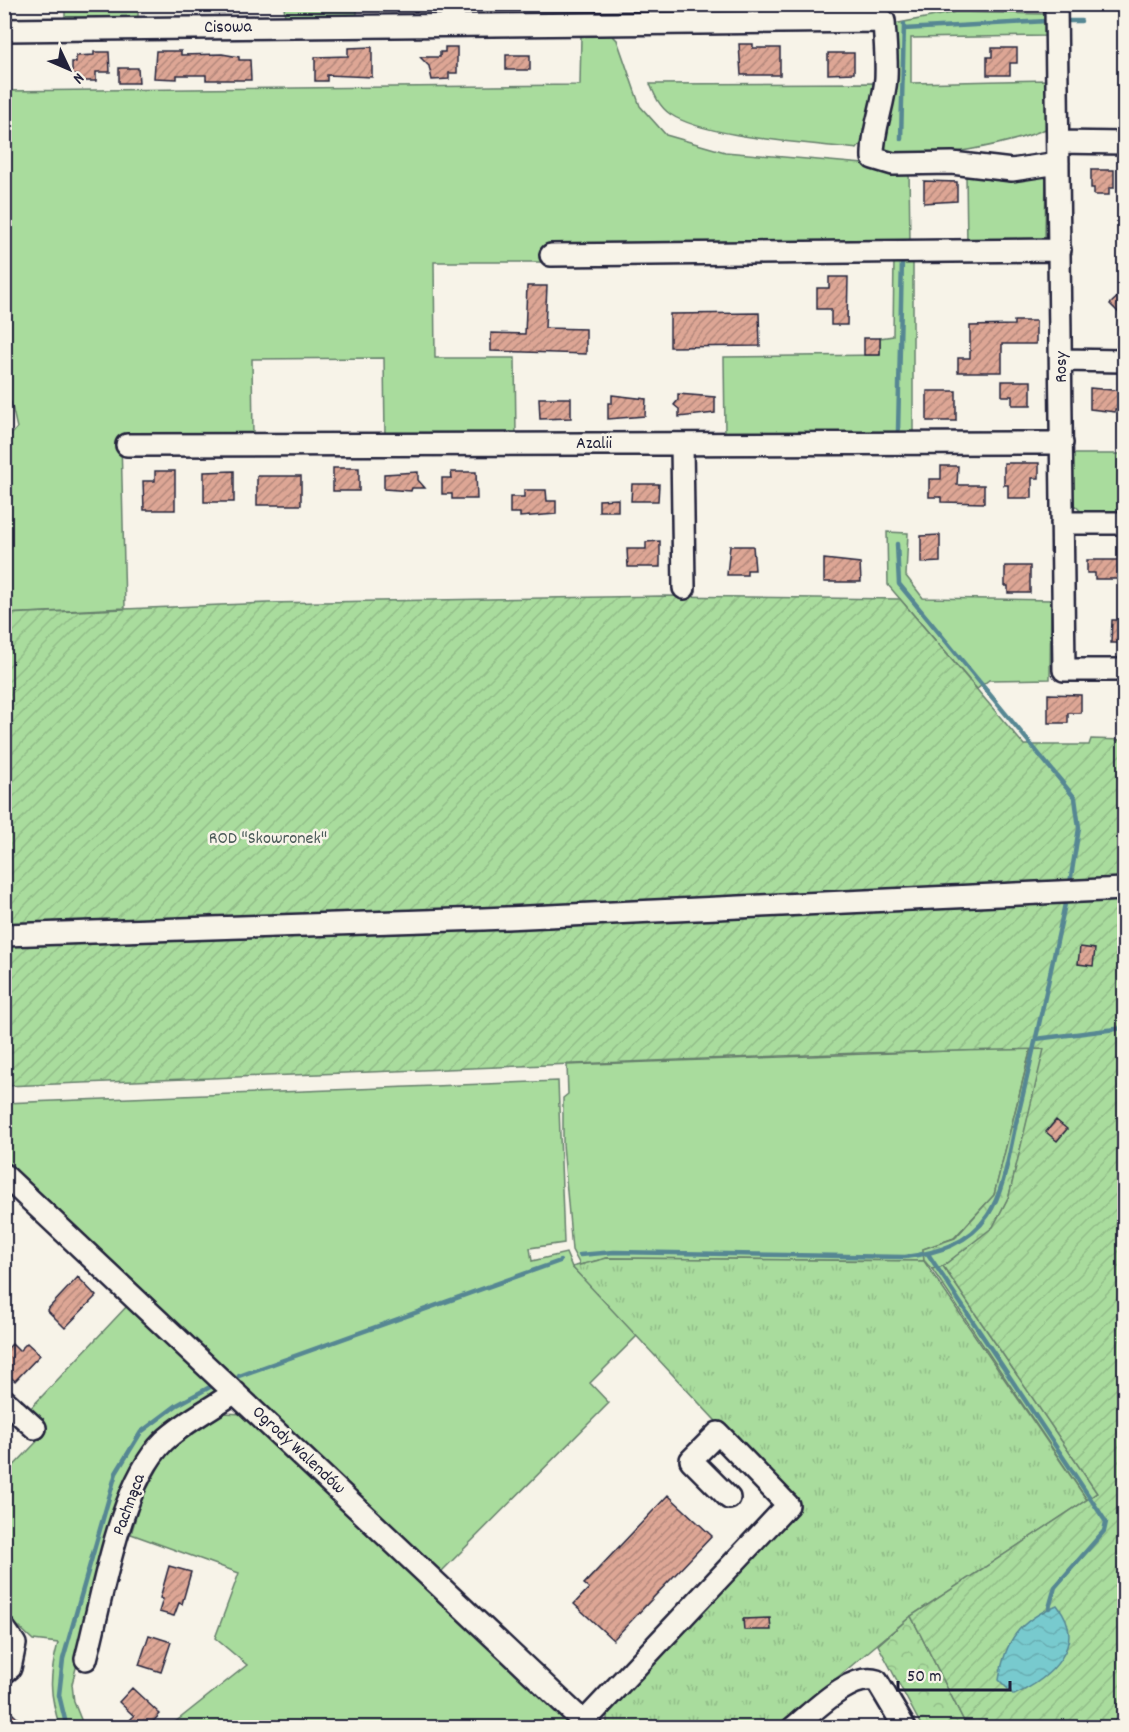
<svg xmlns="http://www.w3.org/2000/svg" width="1129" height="1732" font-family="Dekko,sans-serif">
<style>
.grass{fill:#a9dc9d;stroke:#667f6c;stroke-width:1.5}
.forest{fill:url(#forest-crowns);stroke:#667f6c;stroke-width:1.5}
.park{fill:url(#park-tufts);stroke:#667f6c;stroke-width:1.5}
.garden{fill:url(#garden-furrows);stroke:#667f6c;stroke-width:1.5}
.water{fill:url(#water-waves);stroke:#568793;stroke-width:1.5}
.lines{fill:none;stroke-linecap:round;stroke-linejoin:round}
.stream{stroke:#568793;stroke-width:4.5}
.building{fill:url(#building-hatch);stroke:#22223b;stroke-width:1.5}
.minor-casing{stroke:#22223b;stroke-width:26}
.minor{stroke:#f7f3e8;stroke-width:21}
.labels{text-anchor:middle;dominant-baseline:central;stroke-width:5;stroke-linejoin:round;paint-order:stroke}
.street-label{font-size:18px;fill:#22223b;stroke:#f7f3e8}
.park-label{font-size:18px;fill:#4a5a58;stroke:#f7f3e8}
</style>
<defs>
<pattern id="forest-crowns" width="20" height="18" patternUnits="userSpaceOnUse" patternTransform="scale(1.5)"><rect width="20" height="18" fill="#a9dc9d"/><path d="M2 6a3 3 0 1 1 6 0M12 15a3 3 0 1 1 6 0" fill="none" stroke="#91bc88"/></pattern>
<pattern id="park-tufts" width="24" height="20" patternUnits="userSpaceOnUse" patternTransform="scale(1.5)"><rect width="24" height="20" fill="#a9dc9d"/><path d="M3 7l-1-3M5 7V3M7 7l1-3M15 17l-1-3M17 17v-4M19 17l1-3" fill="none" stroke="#91bc88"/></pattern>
<pattern id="garden-furrows" width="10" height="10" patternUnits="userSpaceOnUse" patternTransform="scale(1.5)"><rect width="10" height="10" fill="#a9dc9d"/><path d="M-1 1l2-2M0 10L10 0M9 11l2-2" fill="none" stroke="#91bc88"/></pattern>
<pattern id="water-waves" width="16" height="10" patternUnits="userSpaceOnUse" patternTransform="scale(1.5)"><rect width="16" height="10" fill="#78cace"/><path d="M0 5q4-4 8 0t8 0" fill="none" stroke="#68adb2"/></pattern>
<pattern id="building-hatch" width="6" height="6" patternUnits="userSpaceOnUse" patternTransform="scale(1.5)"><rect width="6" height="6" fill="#dda695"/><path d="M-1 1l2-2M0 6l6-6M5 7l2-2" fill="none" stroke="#b3877b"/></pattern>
</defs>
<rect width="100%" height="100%" fill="#f7f3e8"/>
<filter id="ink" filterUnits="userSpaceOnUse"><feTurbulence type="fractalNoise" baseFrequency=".0167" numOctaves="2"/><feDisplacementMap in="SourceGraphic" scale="12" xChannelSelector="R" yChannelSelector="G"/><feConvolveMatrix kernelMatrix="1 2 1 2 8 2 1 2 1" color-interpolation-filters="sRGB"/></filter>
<g filter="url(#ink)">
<!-- grass -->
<path class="grass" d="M65 5H138V20L65 21Z
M284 5H357V18L285 19Z
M693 5H767V15H693Z
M956 12 1049 14 1048 36 911 38V83L1049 80 1048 128C1010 145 929 160 888 155L881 147 894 24Z
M581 35H612L617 40 640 106 666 135 725 152 909 168 910 244 547 262H434L435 358H515L516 435 385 436 384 358 252 359 253 438 121 439 125 608 5 614V442L17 428 11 402 4 400V91L580 85Z
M877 83 864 140 857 149C812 143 705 138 670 114 659 106 655 96 650 84Z
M1046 171 1045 240 967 245 966 174Z
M917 257 913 262V437L873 433 725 434 724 357 880 355V338L893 336 894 258Z
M1072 454H1124V514H1084L1072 503Z
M887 532 908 533 906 576 923 598 1051 600 1050 679 989 680 977 689 888 585Z
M1031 1048 994 1195 954 1238 923 1249 924 1261 607 1258 580 1265 572 1250 563 1144V1098L568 1094 567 1065Z
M558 1081 564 1243 530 1248 532 1261 566 1253 572 1267 638 1335 590 1383 609 1403 441 1572 5 1159 4 1103Z
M943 1266 1097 1493 1087 1500 932 1269Z
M128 1305 221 1392 151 1442 102 1562 72 1684 74 1702 84 1727H60C49 1694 49 1677 58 1643L33 1640 5 1614 4 1476 47 1431 28 1411Z
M224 1413 242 1414 575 1727H169L247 1665 215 1638 239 1573 131 1534 141 1500 167 1452Z"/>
<!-- forest -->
<path class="forest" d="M1035 1047 1045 1049 1009 1196 993 1227 986 1234 943 1266 932 1269 924 1261 923 1249 955 1238 994 1195 1031 1048Z
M911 1616 967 1727H922L878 1645Z"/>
<!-- park -->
<path class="park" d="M607 1258 924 1261 1087 1500 911 1616 778 1727H607V1712L798 1509 572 1267Z"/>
<!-- garden -->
<path class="garden" d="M663 596 900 599 1024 745H1089L1091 739 1124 740V1727H967L911 1616 1097 1493 943 1266 993 1227 1009 1196 1044 1049 860 1053 5 1086 4 614 268 603Z"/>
<!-- water -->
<path class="water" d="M1057 1605C1089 1644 1050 1679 1014 1695L999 1680C1005 1640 1019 1621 1057 1605Z"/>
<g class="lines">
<!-- stream -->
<path class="stream" d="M904 4V6
M1069 21H1081
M904 29 1047 21
M901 139 904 24
M898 431 902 260
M897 544 899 584 1075 798 1079 828 1070 883
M1036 1039 1124 1028
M928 1254 1106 1522 1104 1531 1055 1587 1049 1608
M580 1255 614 1252 905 1257C937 1253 969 1244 988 1215 1005 1189 1009 1153 1016 1123 1034 1051 1049 978 1065 904
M239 1376 560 1261
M67 1728 59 1695 63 1659 116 1473 141 1432 177 1405 210 1387"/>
</g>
<!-- building -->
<path class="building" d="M739 44H753V48H780V75H741Z
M372 47V77L327 75V81H315V57L348 56V48Z
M445 47H457V73H449V79L432 80 429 66 420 57H440V52H445Z
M992 48H1017V63H1010V75H987V57H992Z
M156 51H181V55L222 54 239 57V60H250L251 80H206V75H177V79L154 78Z
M94 52H109L110 72H96V81H77V75H72V62H76V56L94 55Z
M828 53H854V73L828 74Z
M506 55H530V70H506Z
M119 68H138L139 83H119Z
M1091 170H1114V188H1109V195H1094V188H1091Z
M924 181 957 182V201L924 203Z
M829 277H848L847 325H831V309H817V288H829Z
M527 286H547L545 328 586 329V354L491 351V333L525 334Z
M1125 290V319L1110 304Z
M759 313 760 346 670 347V314Z
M1014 321H1036V344H1002V372H958V358H970V326L1014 325Z
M864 338H880V355H864Z
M1002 381H1031V405H1012V396H1002Z
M1090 388 1123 391V409H1115V412L1090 409Z
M927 391H956V421H927Z
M678 394 715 397V413L679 417V409L674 405 678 400Z
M612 395 646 399 645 416 608 419V403H612Z
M539 398H571V418L540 419Z
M1004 463H1039V478H1032V498H1008V485H1004Z
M941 466H958L957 485H984V503L941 502V497H929V479H941Z
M333 468H359V491H333Z
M155 471H175V510H144L143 481H155Z
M234 471V502H204V472Z
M418 472V480L425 488H412L411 491 384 489V474Z
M451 472H476L477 499H452V494H442V478H452Z
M257 476H301V505H257Z
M632 484H659L658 501H631Z
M524 490H546L547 501H556V514L520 517V513H510V497H524Z
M618 499V511H599V500Z
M940 535V562L921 563V536Z
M660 541V567H628L627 549H646V542Z
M730 546H753L755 570H747V575H727Z
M824 559 860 563 861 582H824Z
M1087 560H1125V579H1095V573H1087Z
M1005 566H1030V593H1008V586H1005Z
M1112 620H1125V643H1111Z
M1048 694 1081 695V713H1068V723H1048Z
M1080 947 1095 949 1093 966 1078 964Z
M1056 1120 1067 1129 1057 1141 1046 1132Z
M78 1277 96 1296 65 1328 47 1310Z
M27 1343 40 1355 15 1381 4 1371V1352L12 1344 19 1351Z
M668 1495 712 1536 613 1640 574 1604 589 1588 584 1584Z
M169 1566 191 1572 182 1604 179 1603 174 1616 159 1612 163 1599 160 1598Z
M770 1618 771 1630H744L743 1619Z
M149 1635 171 1642 161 1672 139 1665Z
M132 1688 160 1714 147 1728H136L129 1721 134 1716 119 1702Z
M13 1714 27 1728H4V1722Z"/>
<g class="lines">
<defs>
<path id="minor" d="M1056 4 1064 670H1124
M4 30 884 21C885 40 887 60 886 78 884 106 872 130 873 158L893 164 952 163 1012 170 1058 163
M1058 142 1124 143
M551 255 1060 250
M1062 360 1124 361
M682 444 684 588
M127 445 1062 443
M1062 523H1124
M4 935 483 919 1124 889
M4 1175 590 1728
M4 1400 35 1428
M4 1628 15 1644 10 1668 4 1673
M86 1659C102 1599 119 1485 164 1441 184 1422 212 1408 235 1392
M584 1722 788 1505 718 1433 691 1460 729 1498
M793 1728C813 1712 851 1672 877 1681L905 1728"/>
</defs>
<!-- minor casing -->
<use href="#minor" class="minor-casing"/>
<!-- minor -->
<use href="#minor" class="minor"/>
</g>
</g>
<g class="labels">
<!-- street labels -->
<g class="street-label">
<text transform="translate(228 28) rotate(-1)">Cisowa</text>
<text transform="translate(1062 367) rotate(-90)">Rosy</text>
<text x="594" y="444">Azalii</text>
<text transform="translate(298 1451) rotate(43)">Ogrody Walendów</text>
<text transform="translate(130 1505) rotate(-70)">Pachnąca</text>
</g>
<!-- park labels -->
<g class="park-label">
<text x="268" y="839">ROD "Skowronek"</text>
</g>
</g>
<!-- margin -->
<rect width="1129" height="1732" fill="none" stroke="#f7f3e8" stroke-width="24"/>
<rect x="12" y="12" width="1105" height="1708" fill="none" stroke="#22223b" stroke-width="2" filter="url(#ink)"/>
<!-- north arrow -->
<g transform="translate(69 69) rotate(134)" stroke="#f7f3e8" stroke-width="4.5" paint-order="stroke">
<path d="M0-4.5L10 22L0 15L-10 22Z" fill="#22223b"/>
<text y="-9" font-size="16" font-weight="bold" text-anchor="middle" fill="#22223b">N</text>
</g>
<!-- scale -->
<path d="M898 1681v9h112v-9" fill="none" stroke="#22223b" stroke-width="3"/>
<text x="907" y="1681" font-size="18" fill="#22223b" stroke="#f7f3e8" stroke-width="4.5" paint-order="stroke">50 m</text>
</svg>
